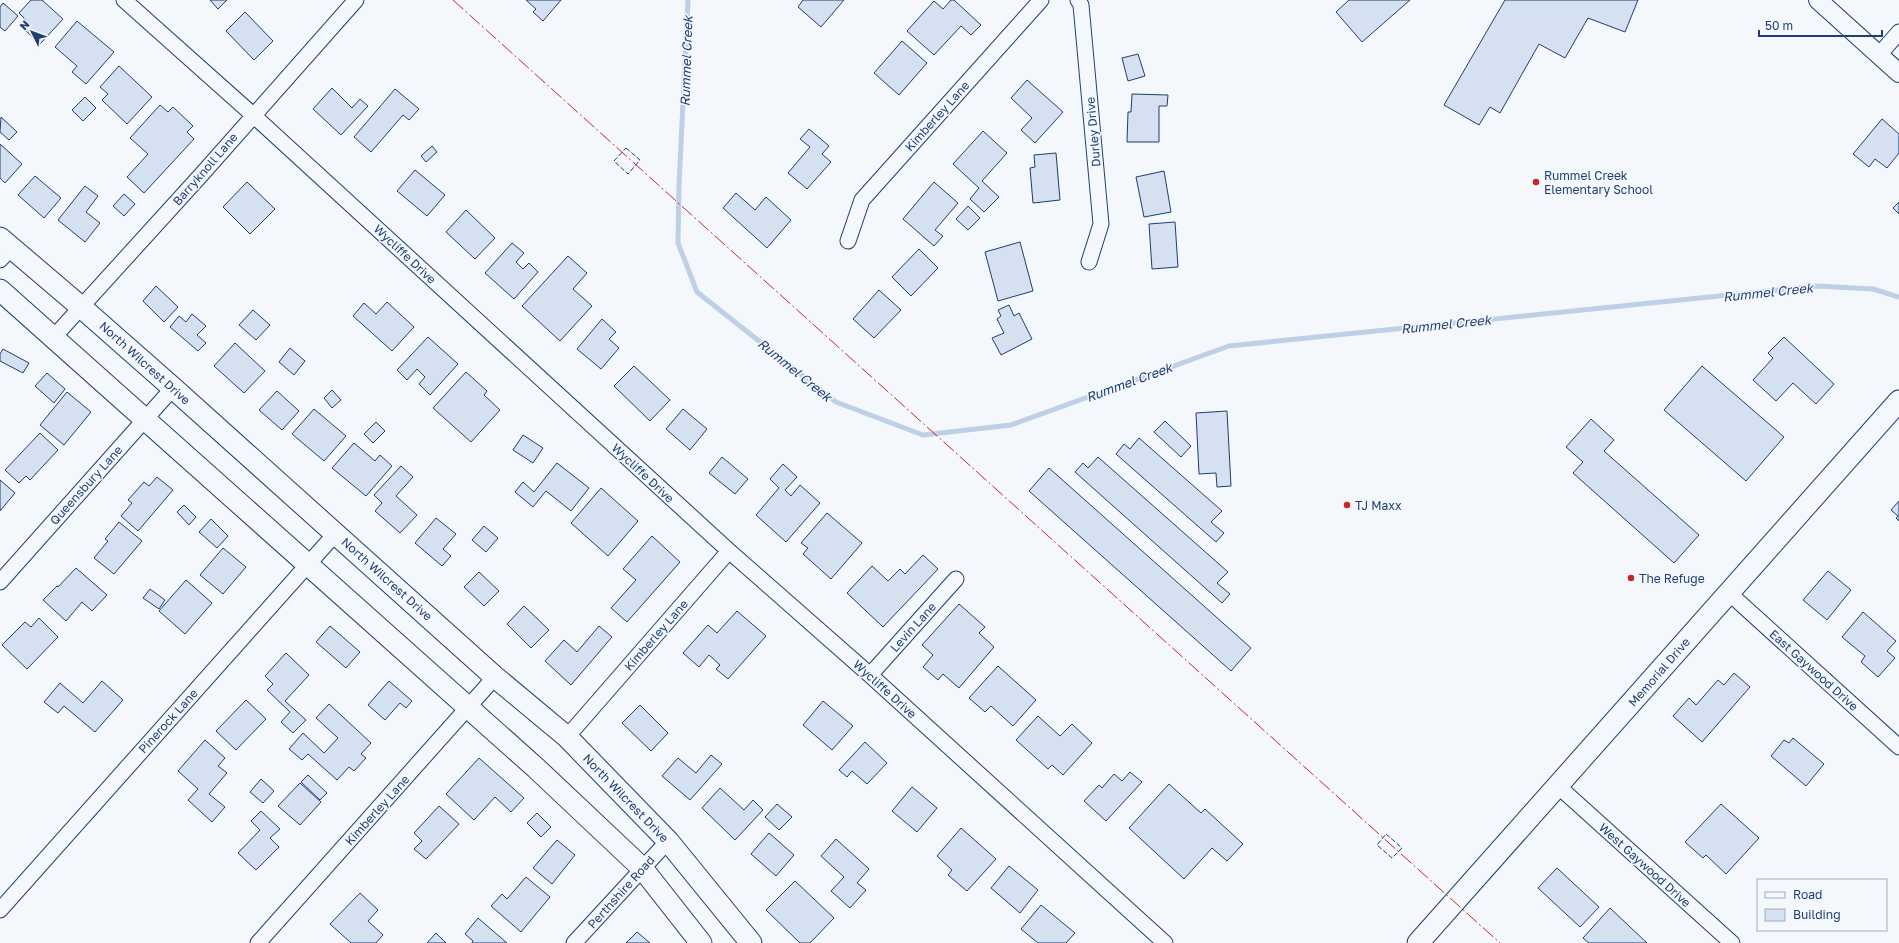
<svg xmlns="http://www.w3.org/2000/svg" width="1899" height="943" font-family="'Golos Text',sans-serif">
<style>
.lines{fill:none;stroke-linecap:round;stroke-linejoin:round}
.stream{stroke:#bed0e5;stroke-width:5}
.building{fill:#d5e0f0;stroke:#1d3f73}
.minor-casing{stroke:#1d3f73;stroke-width:17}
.tertiary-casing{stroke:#1d3f73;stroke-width:20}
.secondary-casing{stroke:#1d3f73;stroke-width:23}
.minor{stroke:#f4f7fb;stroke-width:15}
.tertiary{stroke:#f4f7fb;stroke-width:18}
.secondary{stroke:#f4f7fb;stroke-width:21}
.fence{stroke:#1d3f73;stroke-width:1;stroke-dasharray:5 2;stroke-linecap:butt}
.power{stroke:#c62828;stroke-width:1;stroke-dasharray:14 3 2 3;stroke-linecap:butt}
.poi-dot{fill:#c62828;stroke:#f4f7fb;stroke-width:1.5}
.labels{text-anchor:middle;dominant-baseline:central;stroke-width:3;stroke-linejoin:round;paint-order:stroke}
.street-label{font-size:12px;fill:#1d3f73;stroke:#f4f7fb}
.poi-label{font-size:12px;fill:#1d3f73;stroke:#f4f7fb;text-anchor:start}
.water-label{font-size:13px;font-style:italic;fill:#1d3f73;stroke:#f4f7fb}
</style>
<rect width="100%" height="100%" fill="#f4f7fb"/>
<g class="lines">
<!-- stream -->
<path class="stream" d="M688 0 679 185 678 243 697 292 836 402 923 435 1011 425 1229 346 1817 286 1873 289 1899 297"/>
</g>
<!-- building -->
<path class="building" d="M31 0H42L63 19 40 44 25 30 30 24 19 13Z
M210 0H227L218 9Z
M526 0H561L543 21 533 12 536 9Z
M803 0H844L821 27 798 7Z
M951 0H954L981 25 971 35 961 26 934 55 907 31 934 1 943 9Z
M1349 0H1410L1362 42 1336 12Z
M1505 0H1638L1625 32 1588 18 1565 58 1539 44 1500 113 1490 107 1479 125 1444 105Z
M3 3 18 16 5 31 0 27V7Z
M245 12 273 41 254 60 226 31Z
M77 21 114 52 86 84 72 72 77 66 55 47Z
M902 41 927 63 899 95 874 73Z
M1138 54 1145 76 1128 81 1122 58Z
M119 66 152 97 127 124 102 100 108 94 100 87Z
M1027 80 1063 112 1035 143 1021 130 1032 118 1011 98Z
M332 88 352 108 360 99 368 106 341 135 313 109Z
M395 89 419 109 409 120 403 115 371 152 354 137Z
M1132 94 1168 95 1167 106H1159V142H1127L1128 112H1131Z
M85 97 96 108 83 121 72 110Z
M160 105 168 112 173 107 193 126 187 132 194 139 144 193 127 177 148 154 130 138Z
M1 117 17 132 9 140 0 132Z
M1882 119 1899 134V153L1887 168 1875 159 1869 167 1853 154Z
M809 129 829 146 822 154 831 162 807 189 788 173 810 147 800 139Z
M983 131 1007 153 982 181 999 197 984 212 970 199 979 188 953 164Z
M0 144 22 164 5 183 0 178Z
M432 146 437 152 426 162 421 156Z
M1056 153 1060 200 1033 203 1030 168 1035 167 1034 155Z
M415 170 445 195 427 216 397 191Z
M1164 171 1171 212 1144 217 1136 177Z
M35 176 61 198 44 218 18 195Z
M247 182 275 209 250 234 223 207Z
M934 182 958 203 935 230 943 236 934 246 903 219Z
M85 186 98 196 86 212 100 223 85 242 58 220Z
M736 193 755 210 766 197 791 220 767 248 723 208Z
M124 194 135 204 124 216 113 206Z
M1899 202V214L1893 208Z
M968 206 980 218 968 230 956 219Z
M466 210 495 238 475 259 446 232Z
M1175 222 1178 267 1152 269 1149 224Z
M1020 242 1033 291 998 301 985 252Z
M512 243 524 253 516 262 523 269 529 263 538 272 514 299 485 273Z
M919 249 938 268 911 296 892 277Z
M568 256 587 273 573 289 592 306 560 341 522 306Z
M156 286 178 307 164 322 143 301Z
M879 290 901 310 874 338 853 319Z
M387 302 414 327 392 351 353 316 364 303 376 314Z
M1009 305 1014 316 1019 313 1032 339 1001 355 992 338 1004 333 997 319 1001 316 998 310Z
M253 310 270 325 256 340 239 325Z
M192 314 206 326 197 335 206 343 198 351 170 327 179 316 186 322Z
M602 319 616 332 609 339 619 348 601 369 577 349Z
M428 337 458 364 430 395 419 384 425 377 417 369 407 380 397 370Z
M1784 337 1834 384 1816 404 1793 383 1776 401 1753 380 1773 358 1768 353Z
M235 343 265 371 244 393 214 366Z
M290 348 305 361 294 375 279 362Z
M3 349 29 363 23 373 0 361V354Z
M634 366 670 400 650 421 614 386Z
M1702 366 1784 437 1746 481 1664 410Z
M466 372 487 391 484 395 500 410 471 442 433 408Z
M47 373 65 389 54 403 35 386Z
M332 390 341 400 332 408 324 398Z
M277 391 299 411 282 430 259 410Z
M67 392 91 412 64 445 40 425Z
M314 409 346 436 324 461 292 434Z
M683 409 707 429 690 450 666 429Z
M1227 411 1231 486 1217 487 1216 473 1199 474 1196 413Z
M1591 419 1614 440 1604 451 1699 535 1674 563 1573 473 1583 462 1566 447Z
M1165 421 1191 446 1181 457 1154 432Z
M376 422 385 431 373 443 364 434Z
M40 433 58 450 30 480 26 476 19 483 5 470Z
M523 435 543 448 533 463 513 450Z
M1139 438 1222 511 1211 522 1224 533 1216 542 1116 454 1124 444 1130 449Z
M354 443 375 461 380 455 392 466 366 496 332 468Z
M722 457 748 479 735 494 709 473Z
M1098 457 1228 572 1217 583 1230 594 1222 603 1075 472 1083 463 1088 468Z
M557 463 589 488 571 511 546 491 533 507 515 492 523 482 534 492Z
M783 464 797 477 785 490 791 496 800 485 820 503 786 542 756 515 779 488 770 479Z
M401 466 413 477 396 496 417 515 400 533 375 511 382 503 374 495Z
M1049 468 1251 648 1231 671 1029 491Z
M157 477 173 490 138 531 121 516 132 503 128 500 144 482 149 486Z
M0 480 15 493 0 511Z
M601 488 638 521 608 556 571 523Z
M1899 501V521L1896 518 1898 516 1891 510Z
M184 505 196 517 189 525 177 512Z
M827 513 862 543 831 579 803 554 808 548 801 543Z
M436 518 456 534 443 549 451 556 442 566 415 543Z
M211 519 228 536 217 548 199 532Z
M119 522 142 541 114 574 94 558 108 541 105 539Z
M484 526 498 538 486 552 472 540Z
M652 536 680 562 627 622 611 608 636 580 623 569Z
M223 548 246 567 223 594 200 575Z
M923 555 938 569 883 627 847 593 872 566 888 581 900 569 905 574Z
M76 568 107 595 92 611 82 602 66 621 43 600 57 586 58 587Z
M1828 571 1851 590 1827 620 1803 600Z
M479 572 499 591 484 606 464 587Z
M186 580 212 603 185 634 159 611Z
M150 589 165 600 159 609 143 598Z
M959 604 985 627 979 633 994 647 959 688 943 674 938 680 923 667 933 655 922 645Z
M524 606 549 630 531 648 507 624Z
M737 611 766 636 728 679 716 669 720 665 709 655 699 667 683 653 708 625 717 633Z
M1863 612 1896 641 1887 651 1895 658 1878 677 1861 662 1865 656 1842 637Z
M39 618 58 637 27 669 2 645 25 622 31 627Z
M330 626 360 652 346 668 316 642Z
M599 626 612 637 571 685 545 661 564 640 577 652Z
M286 653 309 675 285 701 306 720 293 733 281 722 290 712 267 690 273 684 265 676Z
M998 666 1036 700 1013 726 991 706 985 712 969 698Z
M1734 673 1750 687 1702 742 1673 716 1689 698 1696 705 1718 680 1724 685Z
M102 681 123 700 95 732 64 706 58 713 44 702 60 683 83 703Z
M389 681 412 701 406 708 400 703 385 720 368 705Z
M246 700 266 719 236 750 216 731Z
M823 701 853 726 832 750 803 725Z
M329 704 371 743 361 754 366 758 354 771 349 767 337 780 308 754 302 760 289 749 303 733 324 753 338 738 316 718Z
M640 705 668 733 651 751 622 723Z
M1038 716 1060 736 1072 724 1092 743 1063 775 1052 765 1048 769 1016 740Z
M1793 738 1824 764 1806 786 1771 756 1784 740 1789 743Z
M205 740 225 758 218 766 227 773 209 794 225 807 212 822 188 800 198 789 178 771Z
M865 742 887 763 867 784 852 771 847 777 839 770Z
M711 755 722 764 690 800 662 776 678 758 696 773Z
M479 758 524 798 511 812 495 797 474 820 446 794Z
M1130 772 1142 782 1106 821 1084 801 1099 785 1102 788 1114 774 1122 781Z
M308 775 327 793 320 800 301 782Z
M261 779 274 791 263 803 250 792Z
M300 783 321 802 300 825 278 806Z
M1169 784 1201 813 1205 809 1243 844 1227 861 1212 848 1184 879 1129 828Z
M912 787 937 808 917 832 892 811Z
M720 788 744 810 753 800 763 810 735 840 702 808Z
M777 804 792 817 779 830 765 817Z
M1721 804 1759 838 1726 874 1706 855 1703 858 1685 842Z
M439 806 459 824 426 859 414 849 422 841 414 833Z
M261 811 280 829 270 838 279 847 256 870 238 853 260 830 251 821Z
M537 813 551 827 541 837 527 823Z
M961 828 996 859 967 891 948 875 952 870 937 856Z
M769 833 794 855 776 876 751 854Z
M836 839 869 869 857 883 866 890 850 908 831 891 844 877 821 856Z
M557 840 575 855 552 884 533 868Z
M1009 866 1038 890 1020 913 991 888Z
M1557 868 1599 907 1580 927 1538 888Z
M526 877 550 897 521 932 491 906 502 894 507 899Z
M795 881 834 918 810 943H800L766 910Z
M360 893 378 910 368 921 383 935 376 943H351L330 924Z
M1041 905 1075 933 1066 943H1038L1021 929Z
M1610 908 1647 943H1589L1583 938Z
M478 918 507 943H472L473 941 465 934Z
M637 932 650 943H626Z
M436 933 446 943H427Z"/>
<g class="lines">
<defs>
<path id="minor" d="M124 0 253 115 729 551 870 675 1165 943
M1078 0 1081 5 1101 224 1089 262
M1879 55 1899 32
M848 241 862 200 1041 0
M0 260 11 248
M53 338 202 174 356 0
M0 582 173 388
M1729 593 1899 747
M870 675 956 579
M567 737 729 551
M1558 786 1732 943
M0 910 336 533
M258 943 495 677
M574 943 668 841"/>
<path id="tertiary" d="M1818 0 1899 73"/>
<path id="secondary" d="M0 238 81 307 173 388 495 677 567 737 668 841 751 943
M0 290 536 768 642 868 701 943
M1418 943 1899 401"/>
</defs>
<!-- minor casing -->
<use href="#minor" class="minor-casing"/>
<!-- tertiary casing -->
<use href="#tertiary" class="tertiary-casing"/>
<!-- secondary casing -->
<use href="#secondary" class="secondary-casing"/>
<!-- minor -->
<use href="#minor" class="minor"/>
<!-- tertiary -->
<use href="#tertiary" class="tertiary"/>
<!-- secondary -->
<use href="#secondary" class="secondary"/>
<!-- fence -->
<path class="fence" d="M626 148 640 160 628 174 614 161Z
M1386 834 1402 848 1392 858 1377 845Z"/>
<!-- power -->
<path class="power" d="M453 0 1500 943"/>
</g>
<!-- markers -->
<g class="poi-dot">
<circle cx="1536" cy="182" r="4"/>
<circle cx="1347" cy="505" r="4"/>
<circle cx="1631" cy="578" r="4"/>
</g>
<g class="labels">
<!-- street labels -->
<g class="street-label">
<text transform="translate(937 116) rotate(-48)">Kimberley Lane</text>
<text transform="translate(1093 132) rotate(-95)">Durley Drive</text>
<text transform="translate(205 169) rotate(-49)">Barryknoll Lane</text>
<text transform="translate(405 254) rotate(43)">Wycliffe Drive</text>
<text transform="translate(145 363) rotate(42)">North Wilcrest Drive</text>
<text transform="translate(643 473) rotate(43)">Wycliffe Drive</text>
<text transform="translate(86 485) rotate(-48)">Queensbury Lane</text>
<text transform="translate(387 579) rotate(42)">North Wilcrest Drive</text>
<text transform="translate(913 627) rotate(-48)">Levin Lane</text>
<text transform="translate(656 635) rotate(-49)">Kimberley Lane</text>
<text transform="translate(1814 670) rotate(42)">East Gaywood Drive</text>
<text transform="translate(1659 672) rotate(-49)">Memorial Drive</text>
<text transform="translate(885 689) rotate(42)">Wycliffe Drive</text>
<text transform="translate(168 721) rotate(-48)">Pinerock Lane</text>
<text transform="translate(626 798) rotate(46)">North Wilcrest Drive</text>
<text transform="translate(377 810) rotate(-48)">Kimberley Lane</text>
<text transform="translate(1645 865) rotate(42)">West Gaywood Drive</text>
<text transform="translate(621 892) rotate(-48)">Perthshire Road</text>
</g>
<!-- poi labels -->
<g class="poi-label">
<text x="1544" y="175">Rummel Creek<tspan x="1544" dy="14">Elementary School</tspan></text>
<text x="1355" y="505">TJ Maxx</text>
<text x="1639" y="578">The Refuge</text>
</g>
<!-- water labels -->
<g class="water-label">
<text transform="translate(686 61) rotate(-88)">Rummel Creek</text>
<text transform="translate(1768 292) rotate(-6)">Rummel Creek</text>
<text transform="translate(1446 324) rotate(-6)">Rummel Creek</text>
<text transform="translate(795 370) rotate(39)">Rummel Creek</text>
<text transform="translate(1129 382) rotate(-20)">Rummel Creek</text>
</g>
</g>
<!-- legend -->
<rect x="1757" y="879" width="130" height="52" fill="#f4f7fb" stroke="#9eadc5"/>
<rect x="1765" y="892" width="20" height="6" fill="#f4f7fb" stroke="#9eadc5"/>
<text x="1793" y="899" font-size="12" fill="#1d3f73">Road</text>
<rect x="1765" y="909" width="20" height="12" fill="#d5e0f0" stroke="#9eadc5"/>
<text x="1793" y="919" font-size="12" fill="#1d3f73">Building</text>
<!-- north arrow -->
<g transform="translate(32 32) rotate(312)" stroke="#f4f7fb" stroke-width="3" paint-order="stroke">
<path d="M0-3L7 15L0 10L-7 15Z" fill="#1d3f73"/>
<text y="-6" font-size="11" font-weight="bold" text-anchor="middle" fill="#1d3f73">N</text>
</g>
<!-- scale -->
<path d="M1759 30v6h123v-6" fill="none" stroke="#1d3f73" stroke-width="2"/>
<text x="1765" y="30" font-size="12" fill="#1d3f73" stroke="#f4f7fb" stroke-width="3" paint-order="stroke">50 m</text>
</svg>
